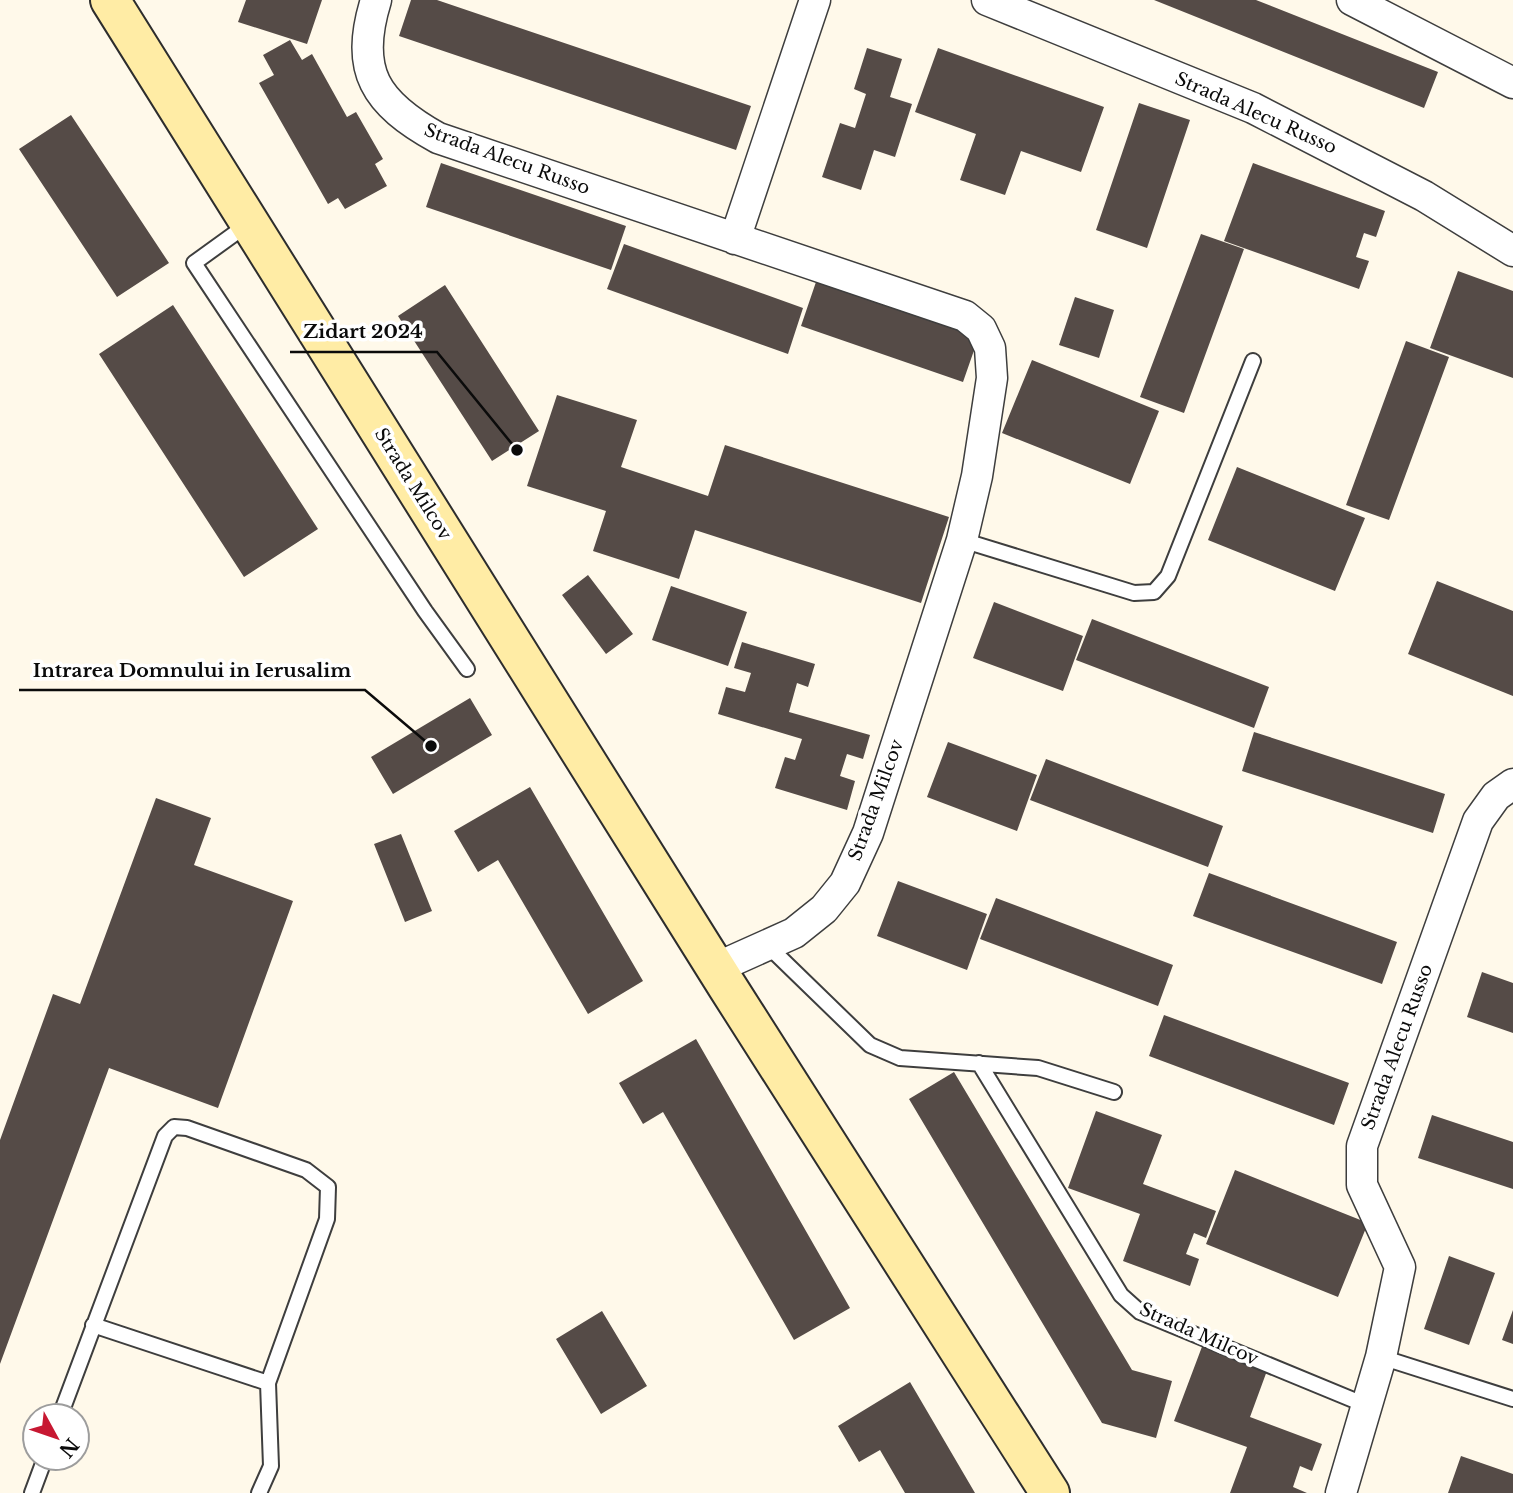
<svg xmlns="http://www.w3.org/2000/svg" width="1513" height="1493" font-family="'Libre Baskerville',serif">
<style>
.building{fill:#554b47}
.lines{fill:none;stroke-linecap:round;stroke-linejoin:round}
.lane-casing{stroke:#3e3e3e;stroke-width:18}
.street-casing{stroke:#3e3e3e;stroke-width:33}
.secondary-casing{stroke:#2d2d2d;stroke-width:42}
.lane{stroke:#fff;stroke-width:14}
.street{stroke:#fff;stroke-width:30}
.secondary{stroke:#ffeca5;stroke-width:38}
.labels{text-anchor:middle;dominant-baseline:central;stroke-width:7;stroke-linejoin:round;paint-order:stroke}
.street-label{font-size:18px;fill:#0b0b0b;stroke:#fff}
.leader{fill:none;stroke:#0b0b0b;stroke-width:2.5}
.callout-dot{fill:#0b0b0b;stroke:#fff;stroke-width:2.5}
.callout-label{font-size:19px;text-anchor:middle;font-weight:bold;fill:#0b0b0b;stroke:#fff;stroke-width:7;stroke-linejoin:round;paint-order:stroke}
</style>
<rect width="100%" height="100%" fill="#fff9ea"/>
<!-- building -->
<path class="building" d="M246 0H322L307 44 238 22Z
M411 0H437L751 106 736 150 399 36Z
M1154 0H1256L1438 72 1424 108Z
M290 40 302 60 312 54 347 117 356 112 383 159 375 164 387 186 345 209 338 198 328 204 259 83 274 75 263 55Z
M867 48 902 59 890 97 912 104 895 157 874 150 861 190 822 177 840 123 855 128 866 94 854 89Z
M938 48 1104 107 1081 172 1021 151 1005 195 960 180 976 134 915 112Z
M1139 103 1190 120 1147 248 1096 230Z
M71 115 169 263 117 297 19 149Z
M441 163 626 226 611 270 426 207Z
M1253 163 1385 211 1376 237 1364 233 1356 257 1369 261 1359 289 1224 241Z
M1201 234 1244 249 1184 413 1140 397Z
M624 244 803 308 788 354 607 289Z
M1458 271 1513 291V378L1430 348Z
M817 279 979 336 963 382 801 326Z
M445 285 539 431 492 461 398 316Z
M1075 297 1114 310 1099 358 1059 345Z
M173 305 318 529 244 577 99 354Z
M1406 341 1449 357 1389 520 1346 505Z
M1032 360 1159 411 1130 484 1002 433Z
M557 395 637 420 621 467 708 496 725 445 949 517 921 603 695 530 679 579 593 551 606 511 527 486Z
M1237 467 1365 518 1335 591 1208 540Z
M588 575 633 634 606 654 562 595Z
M1437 581 1513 611V696L1408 654Z
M671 586 747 612 728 666 652 640Z
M994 602 1083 636 1063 691 973 658Z
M1092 619 1269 687 1254 728 1076 660Z
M742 642 815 664 808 687 797 683 789 712 870 735 863 759 847 754 840 776 855 781 847 810 775 788 785 757 795 760 802 739 718 714 726 687 745 692 751 673 734 668Z
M470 698 492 735 393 794 371 757Z
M1254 732 1445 794 1433 833 1242 771Z
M948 742 1037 775 1017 831 927 797Z
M1046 759 1223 826 1208 867 1030 800Z
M530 787 643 981 588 1014 498 860 478 872 454 831Z
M156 798 211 818 194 865 293 901 218 1108 109 1068 0 1364V1140L53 994 80 1004Z
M401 834 432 911 405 922 374 844Z
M1209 873 1397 942 1382 984 1193 916Z
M898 881 987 914 967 970 877 936Z
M996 898 1173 965 1158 1006 980 939Z
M1482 972 1513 983V1033L1467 1017Z
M1164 1015 1349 1083 1334 1125 1149 1056Z
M696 1039 850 1308 794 1340 663 1112 643 1124 619 1083Z
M954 1072 1132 1370 1172 1381 1156 1438 1102 1423 909 1099Z
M1096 1111 1162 1135 1143 1184 1216 1211 1206 1238 1194 1233 1186 1254 1199 1259 1190 1286 1123 1261 1140 1214 1068 1188Z
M1432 1115 1513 1142V1189L1418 1158Z
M1235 1170 1368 1223 1338 1297 1206 1244Z
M1449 1256 1495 1273 1469 1345 1424 1329Z
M1513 1310V1344L1502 1340Z
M602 1311 647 1386 601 1414 556 1339Z
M1203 1344 1268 1368 1250 1417 1322 1444 1312 1471 1300 1466 1293 1487 1307 1493H1230L1247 1447 1174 1421Z
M910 1382 975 1493H905L880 1450 859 1462 838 1426Z
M1461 1456 1513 1474V1493H1448Z"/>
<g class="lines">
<defs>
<path id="lane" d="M248 224 194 263 425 611 467 669
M962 540 1134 593 1154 592 1168 576 1253 361
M767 945 870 1045 900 1058 1038 1068 1114 1092
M979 1063 1121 1295 1140 1312 1368 1406
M93 1325 268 1383
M1381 1357 1513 1399
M60 1416 165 1136 174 1127 187 1128 306 1170 328 1187 327 1219 268 1383 271 1466 259 1493
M32 1493 45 1458"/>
<path id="street" d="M376 0C354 71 375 103 438 138L965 316 981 329 990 348 992 378 977 476 962 540 868 833 845 883 824 909 794 933 716 968
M987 0 1253 108 1424 196 1513 251
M1352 0 1513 83
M735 239 815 0
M1341 1493 1381 1357 1400 1267 1362 1185V1146L1478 821 1496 796 1513 784"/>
<path id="secondary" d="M110 0 727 986 1050 1493"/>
</defs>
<!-- lane casing -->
<use href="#lane" class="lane-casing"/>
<!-- street casing -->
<use href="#street" class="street-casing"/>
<!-- secondary casing -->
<use href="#secondary" class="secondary-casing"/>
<!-- lane -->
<use href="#lane" class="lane"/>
<!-- street -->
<use href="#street" class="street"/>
<!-- secondary -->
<use href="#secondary" class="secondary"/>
</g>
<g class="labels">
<!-- street labels -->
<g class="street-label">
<text transform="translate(1256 113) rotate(24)">Strada Alecu Russo</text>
<text transform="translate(507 159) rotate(20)">Strada Alecu Russo</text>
<text transform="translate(413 484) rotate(58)">Strada Milcov</text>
<text transform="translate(876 800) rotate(-70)">Strada Milcov</text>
<text transform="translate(1397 1047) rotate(-70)">Strada Alecu Russo</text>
<text transform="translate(1199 1334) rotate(24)">Strada Milcov</text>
</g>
</g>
<!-- callouts -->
<path class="leader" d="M517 450L437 352H290M431 746L365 690H19"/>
<g class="callout-dot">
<circle cx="517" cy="450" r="7"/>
<circle cx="431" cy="746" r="7"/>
</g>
<g class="callout-label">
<text x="363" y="338">Zidart 2024</text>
<text x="192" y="677">Intrarea Domnului in Ierusalim</text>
</g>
<!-- north arrow -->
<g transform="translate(56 1437) rotate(130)"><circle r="33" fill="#ffffff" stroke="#9d9d9d" stroke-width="2"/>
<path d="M0-5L12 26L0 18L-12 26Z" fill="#c71832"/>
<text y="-10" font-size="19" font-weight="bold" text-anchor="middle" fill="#0b0b0b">N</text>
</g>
</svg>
